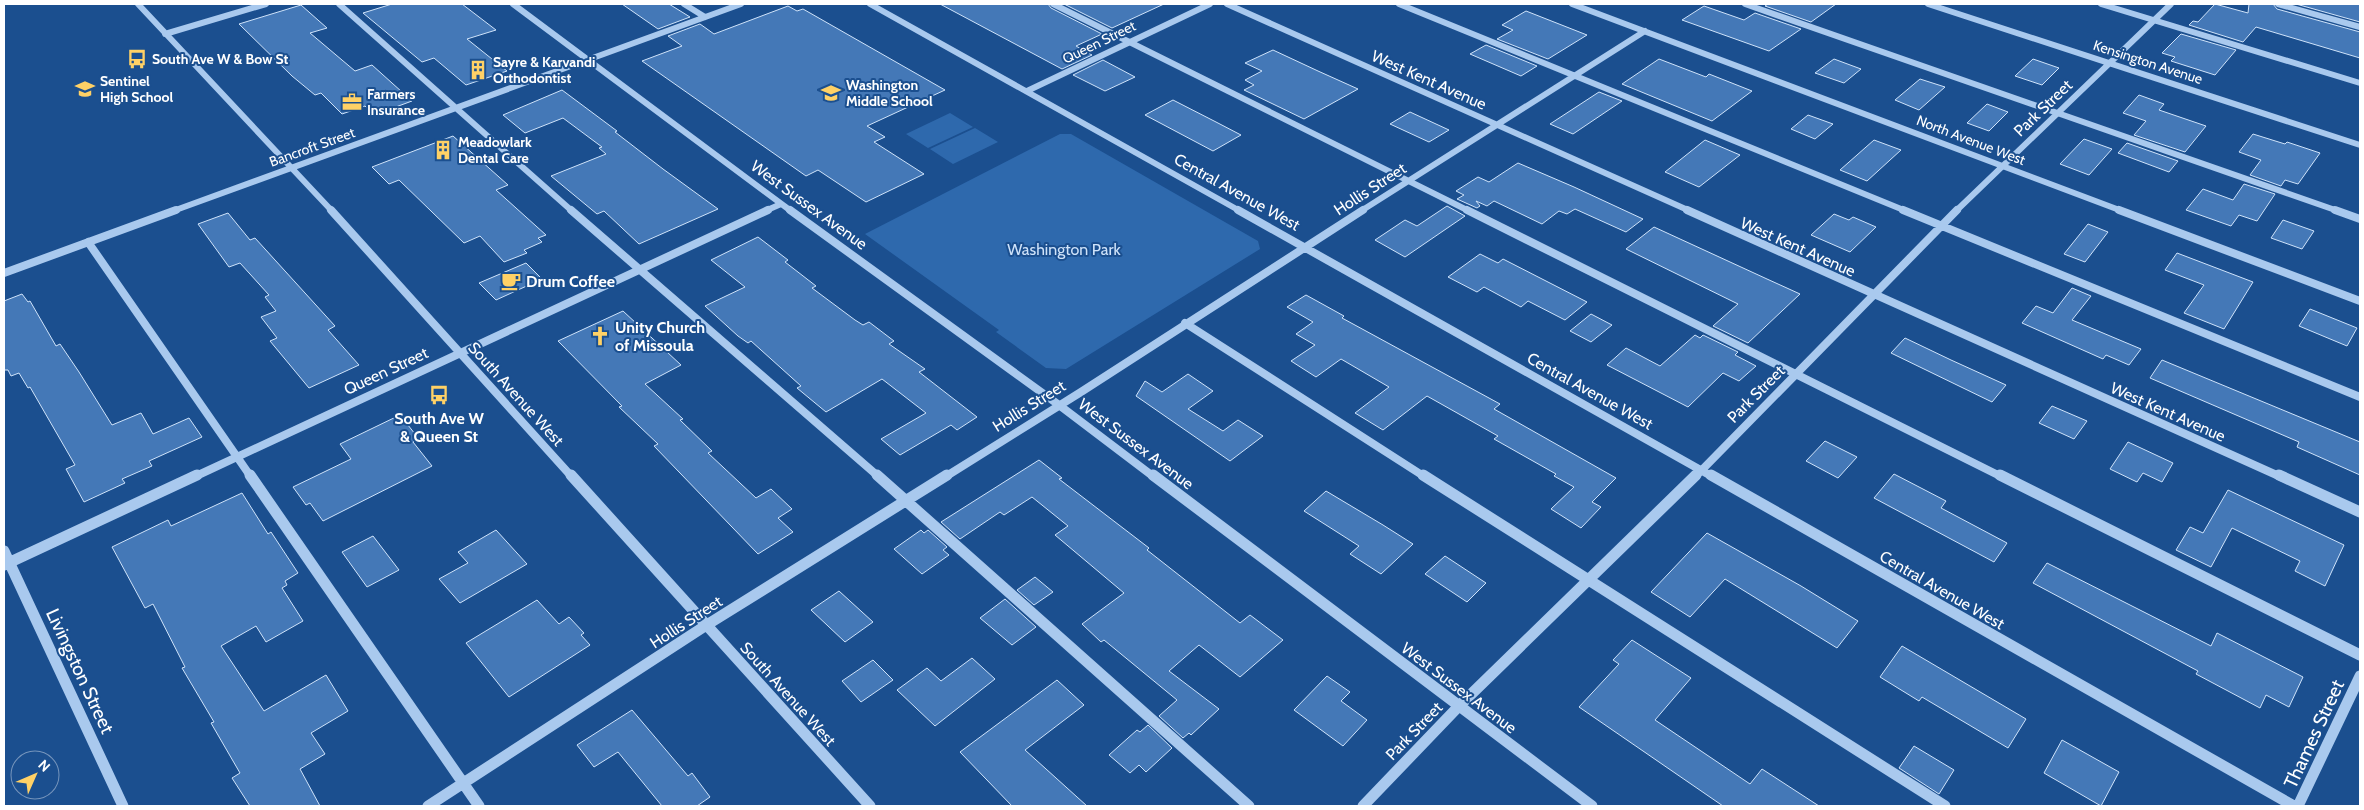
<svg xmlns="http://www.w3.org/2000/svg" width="2364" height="810" font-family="Cabin,sans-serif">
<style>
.green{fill:#2e69ad}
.building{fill:#4478b7;stroke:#cfe3fa}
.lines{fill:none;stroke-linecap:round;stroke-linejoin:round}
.minor-far2{stroke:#a9c9ee;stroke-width:6}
.minor-far1{stroke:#a9c9ee;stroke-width:8}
.minor{stroke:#a9c9ee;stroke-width:11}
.labels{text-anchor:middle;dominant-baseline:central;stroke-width:4;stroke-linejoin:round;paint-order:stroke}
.far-street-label{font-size:14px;fill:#fff;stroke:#1b4f8f}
.far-poi-label{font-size:14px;font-weight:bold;fill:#fff;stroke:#1b4f8f;text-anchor:start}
.street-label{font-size:16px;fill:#fff;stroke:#1b4f8f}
.park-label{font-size:16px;fill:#cfe3fa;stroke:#1b4f8f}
.poi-label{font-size:16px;font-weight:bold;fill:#fff;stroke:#1b4f8f;text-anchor:start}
.near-street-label{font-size:19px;fill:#fff;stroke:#1b4f8f}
</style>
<rect width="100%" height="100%" fill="#1b4f8f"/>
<!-- green -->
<path class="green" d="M950 113 973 127 928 148 906 134Z
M975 128 998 142 953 164 930 149Z
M1060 134H1071L1258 241 1260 249 1066 369 1046 368 996 332 999 330 865 234Z"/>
<!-- building -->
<path class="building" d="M392 4H462L496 30 467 39 507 71 466 85 434 58 422 62 363 13Z
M622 4H669L690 17 658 29Z
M940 4H1048L1051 8 1102 34 1076 46 1092 55 1062 69Z
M1064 4H1164L1112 28Z
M1768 4H1836L1811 22 1765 6Z
M2215 4 2248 13 2249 4H2273L2277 9 2360 32V58L2256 27 2243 42 2189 25 2193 21 2198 22Z
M2296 4H2360V22Z
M301 5 327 28 310 33 355 71 372 65 412 101 374 115 365 106 342 114 321 93 315 95 292 76 239 24Z
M788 6 797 11 803 9 945 90 867 126 885 137 874 142 924 174 866 202 818 170 806 176 642 61 682 46 668 36 700 24 714 34Z
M1704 6 1744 20 1755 13 1801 29 1769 51 1682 20Z
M1526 11 1587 35 1548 59 1497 39 1513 30 1502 25Z
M2181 34 2236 50 2215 75 2171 61 2175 57 2162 53Z
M1486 45 1537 66 1521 76 1470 54Z
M1273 50 1318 71 1358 89 1304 119 1244 90 1254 85 1245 80 1262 71 1245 63Z
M1659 59 1706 77 1709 74 1752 91 1712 121 1622 84Z
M1834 59 1861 69 1844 83 1815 73Z
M2033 59 2059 68 2042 85 2015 76Z
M1103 60 1135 77 1105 91 1073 75Z
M1920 79 1945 87 1919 110 1895 100Z
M562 90 617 131 615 132 663 169 718 209 639 244 604 211 597 214 551 176 606 154 599 148 602 147 563 118 525 133 503 115Z
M1599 92 1622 101 1573 134 1550 124Z
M2139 95 2164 104 2159 110 2206 126 2185 152 2134 135 2146 121 2123 113Z
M1173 100 1216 122 1241 135 1213 151 1145 115Z
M1987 104 2008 112 1989 131 1967 123Z
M1410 112 1449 130 1429 142 1390 124Z
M1808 115 1833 124 1815 139 1791 129Z
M2253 134 2285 144 2287 142 2320 153 2298 184 2285 180 2281 186 2250 175 2261 160 2239 152Z
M453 136 508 185 496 190 546 235 538 238 542 242 524 250 527 253 504 262 480 236 464 243 399 180 389 184 372 167Z
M2084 139 2112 149 2089 175 2060 164Z
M1705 140 1740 155 1699 187 1665 172Z
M1874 140 1901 150 1867 181 1840 170Z
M2127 143 2178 161 2169 172 2118 153Z
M1518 163 1574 187 1643 219 1626 232 1575 209 1567 214 1559 211 1542 224 1494 201 1487 206 1476 201 1480 206 1477 208 1457 199 1464 195 1456 191 1478 177 1489 182Z
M2244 184 2275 194 2257 221 2239 215 2231 226 2186 210 2203 189 2233 200Z
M1447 206 1465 216 1405 257 1375 240 1405 220 1417 226Z
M228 213 250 240 255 238 335 326 328 330 359 365 309 388 270 341 277 338 261 317 276 311 265 297 269 295 240 263 229 267 198 224Z
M1834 214 1849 220 1853 217 1876 227 1850 252 1811 235Z
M2283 220 2314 231 2302 249 2271 238Z
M2088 224 2108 232 2085 262 2064 254Z
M1654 227 1767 279 1800 294 1748 343 1713 326 1738 304 1626 249Z
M758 237 788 260 785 262 816 286 812 288 855 320 863 325 869 322 894 341 889 344 925 369 919 372 977 417 957 430 951 425 900 455 881 439 926 413 882 379 826 412 797 388 801 386 751 341 748 343 738 336 705 306 745 287 711 260Z
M2177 253 2253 282 2224 329 2184 313 2204 285 2165 270Z
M1480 254 1498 263 1503 259 1587 302 1565 320 1528 301 1521 307 1484 287 1477 292 1448 277Z
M526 263 542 279 496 300 479 283Z
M2072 288 2091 296 2072 320 2141 349 2129 365 2106 355 2103 359 2022 323 2036 306 2053 313Z
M22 294 28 302 30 301 56 346 60 344 79 372 112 425 141 413 153 434 189 418 202 437 149 461 152 466 122 479 125 483 84 502 66 469 75 465 30 387 28 388 19 373 11 376 8 370H4V301Z
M1306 295 1344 316 1342 318 1500 404 1494 409 1616 478 1592 502 1601 507 1581 528 1551 509 1574 487 1554 476 1556 474 1494 439 1498 436 1427 396 1383 430 1355 413 1389 387 1341 359 1316 377 1291 361 1315 345 1296 334 1313 322 1287 307Z
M2310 309 2357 328 2347 346 2299 326Z
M623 311 681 365 645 384 683 419 680 420 712 451 708 453 756 498 771 489 792 509 778 518 793 532 758 554 654 446 658 444 619 407 622 406 558 341Z
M1591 314 1612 325 1591 342 1570 331Z
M1695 335 1700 338 1703 335 1738 352 1735 355 1756 366 1739 381 1723 373 1688 407 1607 365 1626 348 1660 366Z
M1905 338 1951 360 2006 385 1992 402 1891 353Z
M2162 360 2360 442V475L2297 447 2299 442 2150 378Z
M1188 374 1213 391 1188 409 1223 431 1238 420 1263 436 1230 461 1136 396 1145 381 1162 392Z
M2052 406 2087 421 2074 439 2039 423Z
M400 415 419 439 413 442 432 466 323 521 310 503 306 505 293 487 351 459 340 444Z
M1825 441 1857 457 1838 478 1806 461Z
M2128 442 2173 463 2162 482 2143 473 2137 482 2110 469Z
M1039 460 1062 478 1059 479 1149 548 1147 550 1240 623 1250 615 1283 640 1240 677 1199 645 1169 671 1219 709 1191 735 1189 733 1183 738 1159 716 1177 700 1104 640 1101 642 1082 624 1124 593 1055 535 1068 526 1032 497 1004 515 1000 512 960 539 941 522Z
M1894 474 1946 501 1941 508 2007 543 1994 562 1874 498Z
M2228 490 2344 545 2325 586 2295 571 2300 561 2232 528 2211 567 2176 550 2190 527 2203 533Z
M1326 491 1383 525 1413 544 1381 574 1350 554 1359 546 1304 511Z
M242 493 268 534 271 532 298 573 285 581 287 585 282 588 303 621 266 642 256 626 221 646 264 711 326 675 348 711 311 733 325 754 300 769 320 806H250L232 778 240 773 211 723 214 722 182 668 185 667 153 604 145 608 112 547 168 520 171 526Z
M496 530 527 564 460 603 439 579 468 563 458 552Z
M921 530 924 533 928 530 947 547 943 550 949 555 922 574 894 549Z
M1707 533 1801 586 1858 621 1837 648 1725 579 1690 617 1651 592Z
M373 536 399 570 367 587 342 552Z
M1445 556 1486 583 1467 602 1425 574Z
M2047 563 2211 646 2217 633 2303 677 2289 707 2266 695 2260 708 2196 674 2198 671 2033 583Z
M1035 577 1053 592 1034 605 1017 590Z
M839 591 873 622 845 642 811 610Z
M1005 599 1036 627 1012 645 980 618Z
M537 600 559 624 569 617 584 633 581 635 590 645 509 697 466 643Z
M1632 640 1691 678 1655 720 1750 784 1762 769 1819 806H1723L1579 707 1619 664 1613 660Z
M1902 646 2026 719 2008 748 1922 697 1919 701 1880 677Z
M972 658 995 679 935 726 897 690 927 668 941 681Z
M873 660 893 680 861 702 842 681Z
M1327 676 1350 692 1341 701 1367 720 1343 746 1294 710Z
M1057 680 1084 705 1025 750 1087 806H1012L960 752Z
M632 710 688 776 692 773 710 797 697 806H662L618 752 594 767 577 745Z
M1148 725 1172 748 1146 772 1139 765 1130 773 1109 755 1137 730 1140 732Z
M2062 740 2119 772 2101 806 2044 773Z
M1914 746 1954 770 1939 794 1899 768Z"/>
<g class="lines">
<!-- minor-far2 -->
<path class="minor-far2" d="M138 4 332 211
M339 4 572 211
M513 4 791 211
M684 4 705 17
M870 4 1240 211
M1053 4 1469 211
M1227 4 1690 211
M1399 4 1906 211
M1572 4 2122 211
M1745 4 2338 211
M1928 4 2360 145
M2101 4 2360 83
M2278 4 2360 27
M165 34 266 4
M1027 91 1210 4
M173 211 741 4
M765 211 781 204
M1361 211 1645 31
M1956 211 2171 4"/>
<!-- minor-far1 -->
<path class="minor-far1" d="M331 210 572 477
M571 210 879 477
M790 210 1059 405 1154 477
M1238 210 1713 477
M1467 210 2002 477
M1687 210 2281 477
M1903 210 2360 397
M2119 210 2360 301
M2335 210 2360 219
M88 242 251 477
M4 273 176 210
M1185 323 1425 477
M194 477 768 210
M945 477 1081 392 1363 210
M1695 477 1957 210"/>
<!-- minor -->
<path class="minor" d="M250 475 479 806
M571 475 870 806
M877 475 1249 806
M1153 475 1592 806
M1423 475 1945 806
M1711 475 2294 806
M2000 475 2360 655
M2279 475 2360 512
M4 551 123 806
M4 565 197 475
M428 806 705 626 947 475
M1363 806 1458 707 1696 475
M2298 806 2360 676"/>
</g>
<!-- icons -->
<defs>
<symbol id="bus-bare" viewBox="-9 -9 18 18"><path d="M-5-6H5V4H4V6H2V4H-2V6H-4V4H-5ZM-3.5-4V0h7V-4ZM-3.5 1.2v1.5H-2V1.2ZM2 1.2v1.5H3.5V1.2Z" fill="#ffd166" stroke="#1b4f8f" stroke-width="2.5" paint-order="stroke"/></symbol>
<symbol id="building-bare" viewBox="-9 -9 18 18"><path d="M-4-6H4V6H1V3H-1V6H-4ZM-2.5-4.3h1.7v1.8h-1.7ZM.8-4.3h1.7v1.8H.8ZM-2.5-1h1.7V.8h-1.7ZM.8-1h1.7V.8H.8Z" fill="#ffd166" stroke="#1b4f8f" stroke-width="2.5" paint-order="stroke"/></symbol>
<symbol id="school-bare" viewBox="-9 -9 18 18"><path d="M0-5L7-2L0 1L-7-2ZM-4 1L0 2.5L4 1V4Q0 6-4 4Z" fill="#ffd166" stroke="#1b4f8f" stroke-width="2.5" paint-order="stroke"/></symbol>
<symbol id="office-bare" viewBox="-9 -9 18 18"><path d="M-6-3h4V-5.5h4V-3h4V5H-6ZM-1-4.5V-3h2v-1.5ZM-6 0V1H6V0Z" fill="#ffd166" stroke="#1b4f8f" stroke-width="2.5" paint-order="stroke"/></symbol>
<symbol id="cafe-bare" viewBox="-9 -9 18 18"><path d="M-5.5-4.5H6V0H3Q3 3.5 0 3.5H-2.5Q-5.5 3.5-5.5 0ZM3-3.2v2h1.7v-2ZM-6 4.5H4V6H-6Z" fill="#ffd166" stroke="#1b4f8f" stroke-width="2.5" paint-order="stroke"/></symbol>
<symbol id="church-bare" viewBox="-9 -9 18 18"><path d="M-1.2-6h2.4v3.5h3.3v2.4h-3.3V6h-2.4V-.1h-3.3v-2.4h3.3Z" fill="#ffd166" stroke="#1b4f8f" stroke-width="2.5" paint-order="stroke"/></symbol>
</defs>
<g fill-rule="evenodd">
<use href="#bus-bare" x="123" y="45" width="28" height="28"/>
<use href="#building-bare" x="464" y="56" width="28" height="28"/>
<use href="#school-bare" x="71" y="75" width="28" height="28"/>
<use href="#school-bare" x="817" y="79" width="28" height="28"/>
<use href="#office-bare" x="338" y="88" width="28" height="28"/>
<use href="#building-bare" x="429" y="136" width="28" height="28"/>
<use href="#cafe-bare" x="497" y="267" width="28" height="28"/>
<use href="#church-bare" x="586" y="322" width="28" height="28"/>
<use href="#bus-bare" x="425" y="381" width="28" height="28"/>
</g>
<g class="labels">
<!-- far-street labels -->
<g class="far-street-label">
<text transform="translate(1099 42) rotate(-26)">Queen Street</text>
<text transform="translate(2148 62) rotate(18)">Kensington Avenue</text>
<text transform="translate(1971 140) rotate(21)">North Avenue West</text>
<text transform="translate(312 147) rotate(-20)">Bancroft Street</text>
</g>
<!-- far-poi labels -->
<g class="far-poi-label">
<text x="152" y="59">South Ave W &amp; Bow St</text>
<text x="493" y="62">Sayre &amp; Karvandi<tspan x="493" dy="16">Orthodontist</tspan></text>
<text x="100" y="81">Sentinel<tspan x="100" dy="16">High School</tspan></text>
<text x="846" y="85">Washington<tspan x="846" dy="16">Middle School</tspan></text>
<text x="367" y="94">Farmers<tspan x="367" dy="16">Insurance</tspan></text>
<text x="458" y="142">Meadowlark<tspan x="458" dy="16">Dental Care</tspan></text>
</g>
<!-- street labels -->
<g class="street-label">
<text transform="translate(1429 80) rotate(24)">West Kent Avenue</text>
<text transform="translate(2043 108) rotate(-44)">Park Street</text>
<text transform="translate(1370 189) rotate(-33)">Hollis Street</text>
<text transform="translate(1237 192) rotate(29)">Central Avenue West</text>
<text transform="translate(809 205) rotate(36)">West Sussex Avenue</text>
<text transform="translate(1798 247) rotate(24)">West Kent Avenue</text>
<text transform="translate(386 371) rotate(-25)">Queen Street</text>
<text transform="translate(1590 391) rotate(29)">Central Avenue West</text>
<text transform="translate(516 394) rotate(48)">South Avenue West</text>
<text transform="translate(1756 394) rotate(-45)">Park Street</text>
<text transform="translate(1029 406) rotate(-32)">Hollis Street</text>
<text transform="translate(2168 412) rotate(24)">West Kent Avenue</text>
<text transform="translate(1136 444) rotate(37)">West Sussex Avenue</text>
<text transform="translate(1942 590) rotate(30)">Central Avenue West</text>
<text transform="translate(686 622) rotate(-33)">Hollis Street</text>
<text transform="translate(1459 688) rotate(37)">West Sussex Avenue</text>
<text transform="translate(788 694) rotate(48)">South Avenue West</text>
<text transform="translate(1414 731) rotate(-46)">Park Street</text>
</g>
<!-- park labels -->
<g class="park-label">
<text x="1064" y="249">Washington Park</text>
</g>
<!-- poi labels -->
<g class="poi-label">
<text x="526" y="281">Drum Coffee</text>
<text x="615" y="327">Unity Church<tspan x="615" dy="18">of Missoula</tspan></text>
<text x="439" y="418" text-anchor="middle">South Ave W<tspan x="439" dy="18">&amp; Queen St</tspan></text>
</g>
<!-- near-street labels -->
<g class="near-street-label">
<text transform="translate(80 671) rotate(65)">Livingston Street</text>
<text transform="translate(2314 734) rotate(-65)">Thames Street</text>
</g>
</g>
<!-- border -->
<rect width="2364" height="810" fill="none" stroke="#ffffff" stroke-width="10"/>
<!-- north arrow -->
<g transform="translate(35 775) rotate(45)"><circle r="24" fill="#1b4f8f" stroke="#7695bc"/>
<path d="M0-4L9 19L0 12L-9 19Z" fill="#ffd166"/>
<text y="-8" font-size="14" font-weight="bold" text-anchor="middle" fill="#ffffff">N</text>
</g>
</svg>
